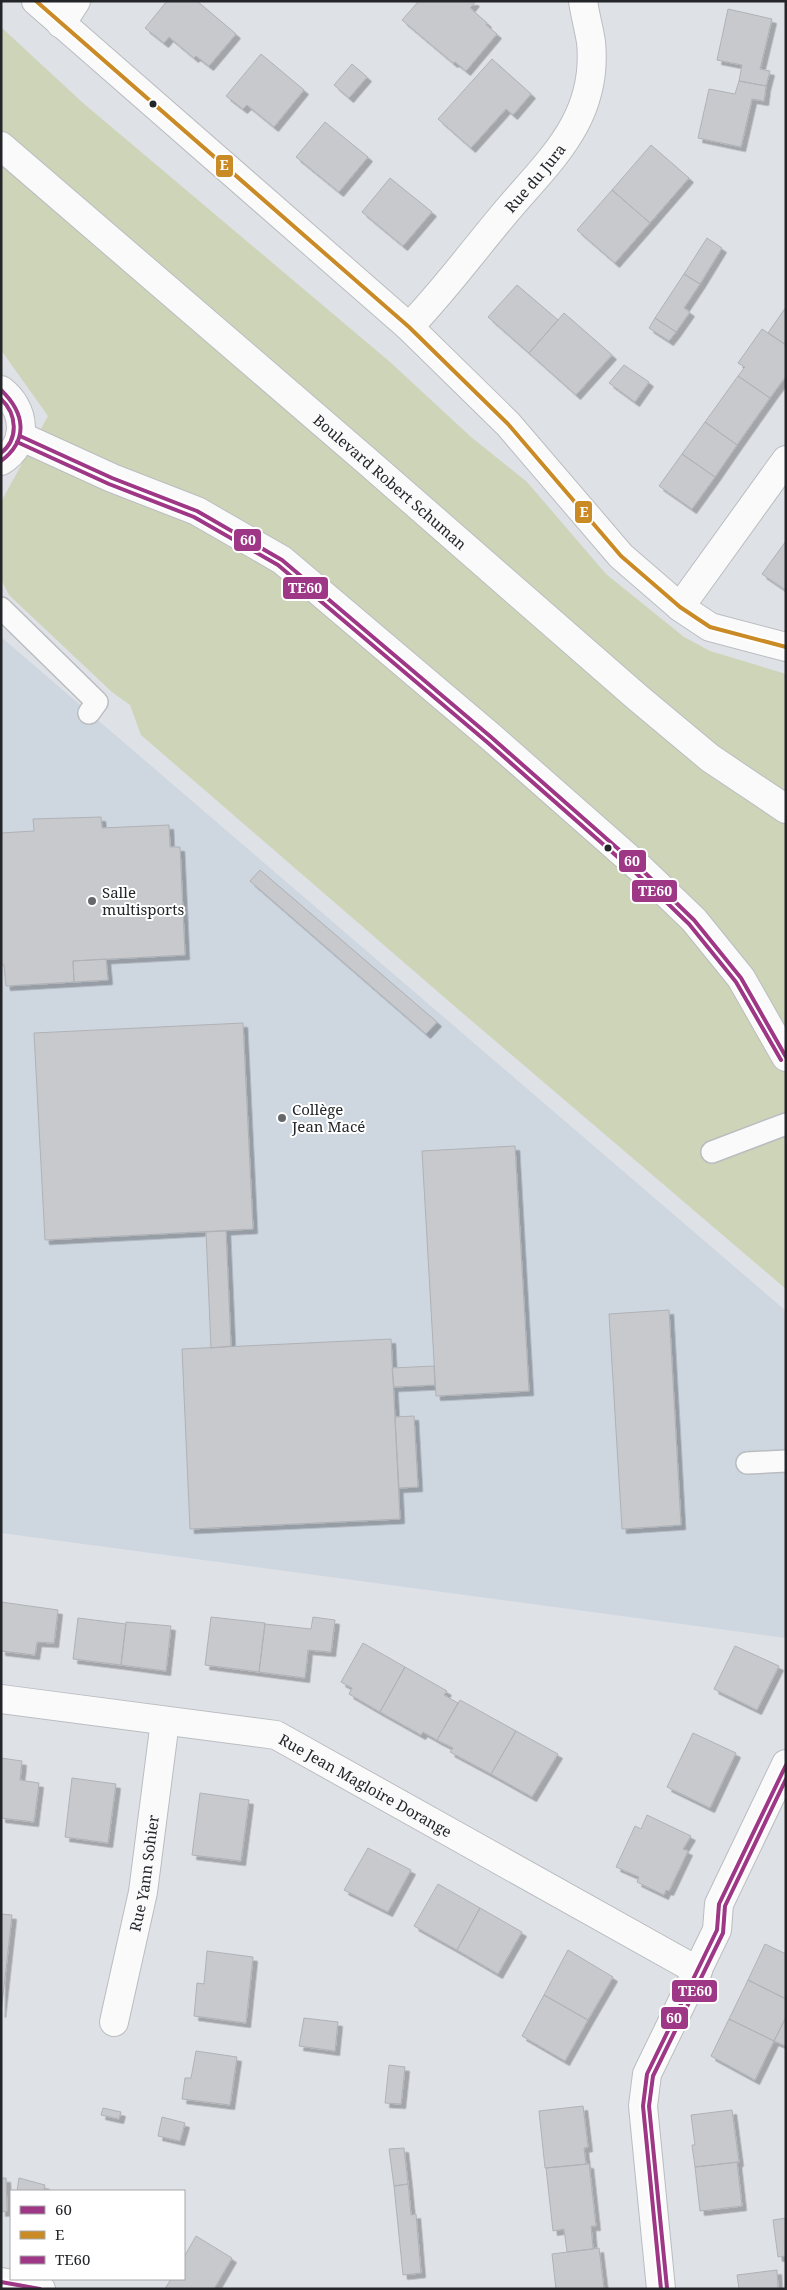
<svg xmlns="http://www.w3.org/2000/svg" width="787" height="2290" font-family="'Noto Serif',serif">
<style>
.built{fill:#ced6e0}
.green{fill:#ced4b7}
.building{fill:#c7c9cd;stroke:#afb2b6;filter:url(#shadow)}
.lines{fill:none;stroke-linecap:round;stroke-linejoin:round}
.service-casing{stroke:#babdc0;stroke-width:24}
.minor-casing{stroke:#babdc0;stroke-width:30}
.secondary-casing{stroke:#babdc0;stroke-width:30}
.service{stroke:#fafafb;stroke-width:21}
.minor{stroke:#fafafb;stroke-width:28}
.secondary{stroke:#fafafb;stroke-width:28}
.bus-1-casing{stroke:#fff;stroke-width:8}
.bus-2-casing{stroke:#fff;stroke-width:8}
.bus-3-casing{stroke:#fff;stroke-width:8}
.bus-1{stroke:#9f3787;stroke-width:4}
.bus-2{stroke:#ca8a25;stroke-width:4}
.bus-3{stroke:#9f3787;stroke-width:4}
.bus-dot{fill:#232529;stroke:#fff;stroke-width:2}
.poi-dot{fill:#64676b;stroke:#fff;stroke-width:2}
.labels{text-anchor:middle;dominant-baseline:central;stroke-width:4;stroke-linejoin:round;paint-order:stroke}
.street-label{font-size:15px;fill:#232529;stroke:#fff}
.poi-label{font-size:15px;fill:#232529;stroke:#fff;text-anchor:start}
.line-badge{stroke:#fff;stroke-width:2}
.badge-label{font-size:14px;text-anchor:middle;font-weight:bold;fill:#fff}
</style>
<defs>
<filter id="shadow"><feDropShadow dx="4.5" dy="4.5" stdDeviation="0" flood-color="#0004"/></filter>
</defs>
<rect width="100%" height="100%" fill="#dee1e6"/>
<!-- built -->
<path class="built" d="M1 637 786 1311V1638L1 1533Z"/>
<!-- green -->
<path class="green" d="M1 27 83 103 390 362 471 437 527 482 606 574 684 637 710 651 786 674V1289L452 1004 141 735 130 705 112 692 9 595 1 579V502L48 416 1 350Z"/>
<!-- building -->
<path class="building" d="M167 1H197L236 34 209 66 196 56 194 58 169 37 164 43 145 28Z
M419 1H473L475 2 470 8 487 23 486 25 497 34 466 71 455 62 453 63 402 20Z
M728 9 772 19 760 69 770 71 766 86 739 81 742 65 717 60Z
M261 54 304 90 274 127 247 105 243 109 226 96Z
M492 59 531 94 513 115 506 109 471 148 438 119Z
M352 64 367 77 349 98 334 85Z
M739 81 766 86 764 101 752 99 741 147 698 138 709 89 735 94Z
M325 122 368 157 339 192 296 157Z
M651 145 689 178 650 223 612 190Z
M390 178 432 212 403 246 362 212Z
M612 190 650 223 615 263 577 230Z
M707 238 722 248 700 284 684 274Z
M684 274 700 284 684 308 690 312 676 332 655 318Z
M517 285 558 320 529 353 488 317Z
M786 307V345L768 333Z
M564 313 612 355 576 395 529 353Z
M655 318 676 332 669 341 649 328Z
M762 329 786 345V376L770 398 738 376 745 367 738 363Z
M624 365 649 382 635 402 609 383Z
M738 376 770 398 737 445 705 422Z
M705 422 737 445 715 477 682 454Z
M682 454 715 477 692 509 659 486Z
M786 541V589H784L762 574Z
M101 817 102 828 169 825 170 847H180L185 955 73 961 74 982 6 986 4 965H1V833L34 831 33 819Z
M260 870 437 1022 426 1034 250 881Z
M106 959 108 980 74 982 73 961Z
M243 1023 253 1229 45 1240 34 1033Z
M515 1146 529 1391 436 1396 422 1151Z
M226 1231 231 1346 211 1348 206 1232Z
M669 1310 681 1525 622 1529 609 1314Z
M391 1339 400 1519 190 1529 182 1349Z
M434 1366 435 1385 394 1387 392 1368Z
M414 1416 418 1487 399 1488 395 1417Z
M1 1602 58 1610 54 1643 37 1642 35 1655 1 1651Z
M211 1617 265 1623 259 1672 205 1665Z
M313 1617 335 1620 331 1652 308 1650 305 1678 259 1672 265 1624 311 1629Z
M78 1618 126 1624 121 1665 73 1659Z
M126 1622 171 1626 166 1671 121 1665Z
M363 1643 405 1667 380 1712 349 1694 352 1688 341 1682Z
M735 1646 779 1666 757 1710 714 1689Z
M405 1667 447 1691 444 1695 458 1703 437 1740 423 1732 421 1735 380 1712Z
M460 1700 516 1731 491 1774 450 1752 453 1748 437 1740Z
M516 1731 558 1754 532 1797 491 1774Z
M693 1733 736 1753 710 1808 667 1787Z
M1 1758 22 1761 20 1780 39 1783 34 1822 1 1818Z
M72 1778 116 1784 108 1843 65 1837Z
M200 1793 249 1800 241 1861 192 1855Z
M647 1815 691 1836 683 1849 688 1851 669 1891 666 1890 664 1895 637 1882 639 1877 616 1867 635 1826 641 1829Z
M368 1848 411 1870 388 1912 344 1890Z
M438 1884 480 1908 457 1950 414 1926Z
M480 1908 522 1932 498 1974 457 1950Z
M1 1914 12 1915 1 2013Z
M765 1944 786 1954V1999L748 1980Z
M568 1950 613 1977 588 2020 544 1995Z
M207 1951 253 1957 246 2023 194 2016 197 1983 204 1984Z
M748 1980 786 1999V2017L774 2041 729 2019Z
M544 1995 588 2020 565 2061 522 2036Z
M786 2017V2046L774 2041Z
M304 2018 338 2022 335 2051 299 2046Z
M729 2019 774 2041 755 2080 711 2056Z
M196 2051 237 2057 230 2105 182 2099 185 2078H191Z
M389 2065 405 2067 401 2104 385 2103Z
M583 2106 588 2147 584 2148 586 2164 545 2168 539 2111Z
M103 2108 121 2112 119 2119 101 2115Z
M732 2110 739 2162 695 2167 692 2145H695L691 2115Z
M162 2117 185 2123 180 2141 158 2136Z
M404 2148 408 2184 394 2186 389 2149Z
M737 2162 742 2206 700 2211 695 2167Z
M589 2164 596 2226H591L593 2249 567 2252 564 2229 553 2231 546 2168Z
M1 2178H6L7 2211 1 2212Z
M19 2178 45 2185 44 2189 51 2191H17Z
M408 2184 411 2215 416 2214 421 2273 403 2275 394 2186Z
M786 2218V2256L778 2257 773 2220Z
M196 2236 232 2258 214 2289H165L171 2279H184V2257Z
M599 2248 604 2289H556L552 2254Z
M777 2270 778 2289H739L737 2275Z"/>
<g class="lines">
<defs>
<path id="service" d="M1 608 97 702 89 713
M712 1152 786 1124
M747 1463 786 1461"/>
<g id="minor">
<path d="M36 1 409 327 508 424 621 556 680 607 710 627 786 647"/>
<path d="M61 24 76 1"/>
<path id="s1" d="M409 327C442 293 470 255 500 219 545 164 599 122 591 42 589 29 585 15 583 1"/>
<path d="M1 390C25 408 30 444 1 461"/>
<path d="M20 436 112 478 197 511 282 560 491 737 641 869 694 920 741 978 786 1057"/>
<path d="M680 607 786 460"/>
<path id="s2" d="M1 1699 276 1735 698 1971"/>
<path id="s3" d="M114 2022 143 1892 165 1721"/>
<path d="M1 2282 41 2289"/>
<path d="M661 2289 643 2106 647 2074 717 1930 719 1904 786 1764"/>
</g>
<g id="secondary">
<path id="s4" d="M1 146 368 462 637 697 710 758 786 809"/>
</g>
</defs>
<!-- service casing -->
<use href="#service" class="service-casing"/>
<!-- minor casing -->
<use href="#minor" class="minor-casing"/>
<!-- secondary casing -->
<use href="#secondary" class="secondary-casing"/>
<!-- service -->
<use href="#service" class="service"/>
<!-- minor -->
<use href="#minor" class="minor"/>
<!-- secondary -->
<use href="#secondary" class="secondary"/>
<defs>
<path id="bus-1" d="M1 390C25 413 29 440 1 461
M20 436 112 478 197 511 282 560 491 737 641 869 694 920 741 978 786 1057
M1 2282 40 2289
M661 2289 643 2106 647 2074 717 1930 719 1904 786 1765"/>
<path id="bus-2" d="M36 1 409 327 508 424 621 556 680 607 710 627 786 647"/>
<path id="bus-3" d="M1 399C17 414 19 439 1 453
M17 442 109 484 194 517 278 565 487 742 637 874 689 924 736 982 781 1060
M667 2288 649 2106 653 2076 723 1933 725 1906 786 1779"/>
</defs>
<!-- bus-1 casing -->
<use href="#bus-1" class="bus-1-casing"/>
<!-- bus-2 casing -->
<use href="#bus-2" class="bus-2-casing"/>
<!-- bus-3 casing -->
<use href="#bus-3" class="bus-3-casing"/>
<!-- bus-1 -->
<use href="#bus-1" class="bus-1"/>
<!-- bus-2 -->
<use href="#bus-2" class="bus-2"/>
<!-- bus-3 -->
<use href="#bus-3" class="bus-3"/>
</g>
<!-- markers -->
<g class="bus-dot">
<circle cx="153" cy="104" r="4.5"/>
<circle cx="608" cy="848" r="4.5"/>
</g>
<g class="poi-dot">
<circle cx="92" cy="901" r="5"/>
<circle cx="282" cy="1118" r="5"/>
</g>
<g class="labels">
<!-- street labels -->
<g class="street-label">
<text stroke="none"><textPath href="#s1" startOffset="195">Rue du Jura</textPath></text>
<text stroke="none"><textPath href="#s4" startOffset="514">Boulevard Robert Schuman</textPath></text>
<text stroke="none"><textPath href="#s2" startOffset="380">Rue Jean Magloire Dorange</textPath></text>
<text stroke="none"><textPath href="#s3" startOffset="152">Rue Yann Sohier</textPath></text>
</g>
<!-- poi labels -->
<g class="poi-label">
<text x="102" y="892">Salle<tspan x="102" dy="17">multisports</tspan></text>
<text x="292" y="1109">Collège<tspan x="292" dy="17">Jean Macé</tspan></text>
</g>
</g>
<g class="line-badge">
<rect x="215" y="154" width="19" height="24" rx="5" fill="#ca8a25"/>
<rect x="574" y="500" width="19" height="24" rx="5" fill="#ca8a25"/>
<rect x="233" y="528" width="29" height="24" rx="5" fill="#9f3787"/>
<rect x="282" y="576" width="47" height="24" rx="5" fill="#9f3787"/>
<rect x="618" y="849" width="29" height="24" rx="5" fill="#9f3787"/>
<rect x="631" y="879" width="47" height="24" rx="5" fill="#9f3787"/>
<rect x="671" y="1979" width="47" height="24" rx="5" fill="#9f3787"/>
<rect x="660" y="2006" width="29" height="24" rx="5" fill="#9f3787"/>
</g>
<g class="badge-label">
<text x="224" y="170">E</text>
<text x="584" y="517">E</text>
<text x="248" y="545">60</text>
<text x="305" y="593">TE60</text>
<text x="632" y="866">60</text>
<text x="655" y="896">TE60</text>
<text x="695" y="1996">TE60</text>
<text x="674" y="2023">60</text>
</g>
<!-- border -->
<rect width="787" height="2290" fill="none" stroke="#232529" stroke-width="5"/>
<!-- legend -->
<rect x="10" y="2190" width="175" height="90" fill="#ffffff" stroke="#a7a8a9"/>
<rect x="20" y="2206" width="25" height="8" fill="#9f3787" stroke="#a7a8a9"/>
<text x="55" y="2215" font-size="15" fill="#232529">60</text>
<rect x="20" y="2231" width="25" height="8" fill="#ca8a25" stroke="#a7a8a9"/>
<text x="55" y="2240" font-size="15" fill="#232529">E</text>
<rect x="20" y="2256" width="25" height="8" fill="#9f3787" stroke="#a7a8a9"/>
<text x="55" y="2265" font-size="15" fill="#232529">TE60</text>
</svg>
